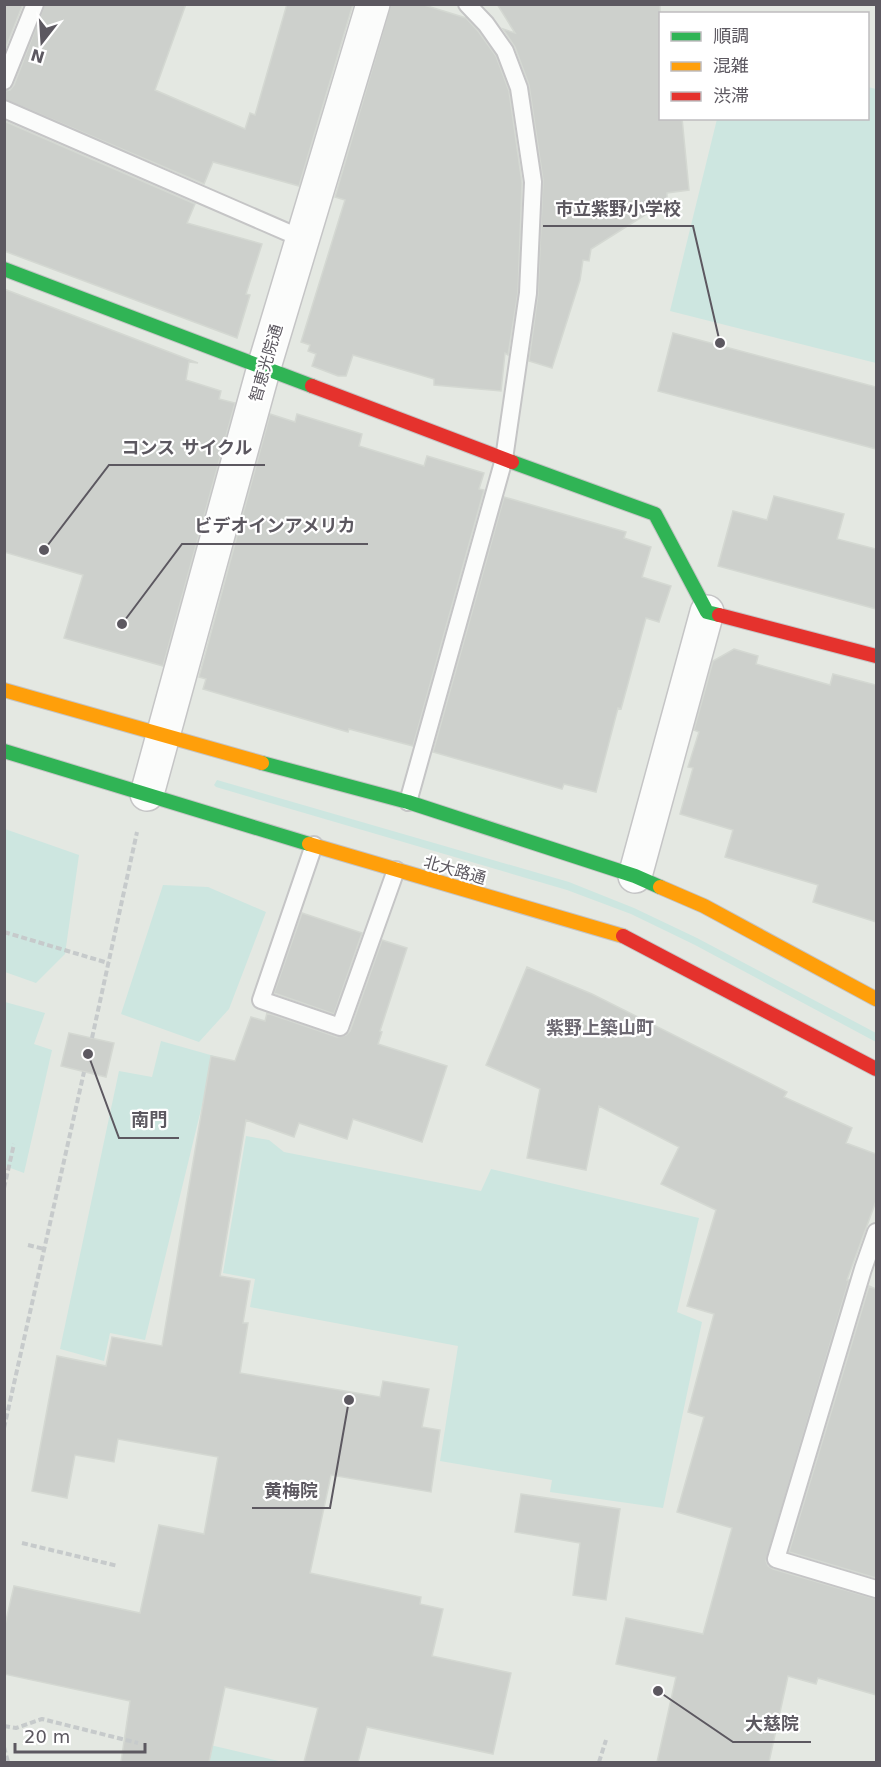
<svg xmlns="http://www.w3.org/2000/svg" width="881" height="1767" font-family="'DejaVu Sans','Noto Sans JP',sans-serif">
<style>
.green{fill:#cde6e0}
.building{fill:#cdd0cc;stroke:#d4d8d2;stroke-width:1.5}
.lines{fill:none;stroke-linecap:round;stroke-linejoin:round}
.lane-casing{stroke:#c5c5c6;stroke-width:20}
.street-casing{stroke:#c5c5c6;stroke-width:36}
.fast-casing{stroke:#c4c4c5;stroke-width:16}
.slow-casing{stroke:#c4c4c5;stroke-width:16}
.jam-casing{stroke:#c4c4c5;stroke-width:16}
.path{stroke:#c6cacb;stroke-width:4;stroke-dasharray:6 3;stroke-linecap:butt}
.lane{stroke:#fbfcfb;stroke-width:16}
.street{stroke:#fbfcfb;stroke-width:33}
.fast{stroke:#30b455;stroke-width:14}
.slow{stroke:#ff9f0a;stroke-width:14}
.jam{stroke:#e5322d;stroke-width:14}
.labels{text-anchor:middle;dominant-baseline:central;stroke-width:4.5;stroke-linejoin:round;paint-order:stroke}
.street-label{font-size:16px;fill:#5c5860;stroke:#fff}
.neighbourhood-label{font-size:18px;font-weight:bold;fill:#6d6972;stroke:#fff}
.leader{fill:none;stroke:#5c5860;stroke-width:2}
.callout-dot{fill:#5c5860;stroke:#fff;stroke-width:2}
.callout-label{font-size:18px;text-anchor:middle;font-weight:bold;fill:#5c5860;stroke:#fff;stroke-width:4.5;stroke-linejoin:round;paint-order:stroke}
</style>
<rect width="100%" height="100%" fill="#e4e8e2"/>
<!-- green -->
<path class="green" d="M868 87 876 89V363L670 311 717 119 868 118Z
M217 780 569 882 634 908 697 938 876 1033V1042L695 945 631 914 567 890 216 787 214 785Z
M5 829 79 855 65 954 36 983 5 972Z
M163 885 208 887 266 912 229 1009 199 1042 121 1014Z
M5 1002 45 1013 34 1044 52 1050 24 1173 5 1166Z
M161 1041 214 1056 145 1340 110 1333 104 1361 60 1349 119 1071 152 1077Z
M246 1136 269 1140 284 1152 481 1191 491 1169 699 1218 677 1312 702 1322 663 1508 550 1492 552 1480 440 1461 458 1346 250 1307 255 1279 223 1273Z
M193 1741 283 1762H188Z"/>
<!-- building -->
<path class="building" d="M4 4H23L4 52Z
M45 4H186L155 90 245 129 250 113 255 115 287 4H353L299 186 213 162 204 184 4 99V91L10 90 14 85Z
M391 4H421L466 18 478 31 496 56 509 91 522 183 518 292 508 355 505 353 501 391 434 385V379L353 355 346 376H338L312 366 316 354 308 351 310 345 301 342 345 200 335 197Z
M497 4H660V118H682L689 190 667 193V201L591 249 589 261 583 260 580 280 552 368 529 361 538 294 543 180 529 85 515 47 503 29 515 33Z
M4 121 195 204 187 223 262 244 246 294 250 295 237 338 4 251Z
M4 289 198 363 189 362 186 380 221 391 219 399 235 403 163 666 64 638 83 575 4 552Z
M673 333 876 387V449L658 391Z
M270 414 295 422 297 414 362 434 359 446 424 466 427 456 484 473 479 489 484 490 413 746 349 729 348 732 203 689 206 679 199 677Z
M774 496 844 514 837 539 876 549V609L718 566 733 511 767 520Z
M504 497 626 532 624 538 651 547 642 577 671 586 659 622 646 618 621 709 618 708 596 792 564 784 562 789 433 752Z
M734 649 758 656 756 664 830 685 833 674 876 685V922L813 902 818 885 725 857 733 830 680 814 693 768 688 767 699 732 694 730 713 661Z
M302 913 362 933 334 1014 274 993Z
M382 940 407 948 380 1031 382 1032 378 1044 447 1066 422 1142 353 1119 347 1139 299 1123 294 1137 246 1120 220 1276 250 1281 243 1323H248L240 1373 380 1397 383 1381 429 1389 422 1427 440 1430 431 1492 331 1475 310 1573 421 1597 420 1604 443 1609 432 1656 511 1673 493 1754 367 1727 358 1762H304L318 1708 225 1687 209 1762H121L130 1701 4 1674V1629L14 1586 140 1613 159 1525 204 1534 218 1457 118 1439 114 1462 75 1455 67 1498 32 1491 57 1356 106 1366 112 1337 162 1346 211 1056 235 1061 251 1017 265 1021 267 1013 337 1037 346 1035 350 1031Z
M527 967 592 994 787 1092 784 1097 852 1128 846 1143 876 1154V1201L847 1280H849L766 1561 768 1566 773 1569 876 1599V1695L818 1678 816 1684 788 1676 769 1762H657L676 1677 616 1664 626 1618 703 1634 732 1528 677 1512 704 1417 688 1412 714 1314 687 1306 716 1210 661 1184 679 1147 599 1106 586 1170 527 1158 540 1089 486 1065Z
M69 1033 114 1043 106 1077 61 1066Z
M869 1286 876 1289V1578L789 1552Z
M521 1494 620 1509 606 1600 573 1595 580 1543 515 1532Z"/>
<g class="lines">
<defs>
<path id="lane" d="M4 81 35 4
M4 109 303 239
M408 802 504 459 528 293 533 182 519 88 505 51 486 24 467 4
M314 845 261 1000 340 1027 396 870
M876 1232 863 1269 776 1559 876 1589"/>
<path id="street" d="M147 794 264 367 373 4
M635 876 707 612"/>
<path id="fast" d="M4 269 312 386
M512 462 655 514 707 612 719 615
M4 751 309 844
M262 763 408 802 635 876 660 887"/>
<path id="slow" d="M4 690 262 763
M309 844 623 936
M660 887 704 906 876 999"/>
<path id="jam" d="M312 386 512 462
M719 615 876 656
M623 936 876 1069"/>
</defs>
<!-- lane casing -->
<use href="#lane" class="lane-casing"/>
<!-- street casing -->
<use href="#street" class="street-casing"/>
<!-- fast casing -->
<use href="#fast" class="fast-casing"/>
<!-- slow casing -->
<use href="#slow" class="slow-casing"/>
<!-- jam casing -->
<use href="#jam" class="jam-casing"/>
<!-- path -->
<path class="path" d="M4 932 108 963
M92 1038 137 832
M4 1188 14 1144
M28 1245 44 1249
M4 1428 84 1072
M4 1539H5
M22 1543 118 1566
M4 1726 16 1728 42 1719 138 1743
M4 1747 8 1762
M599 1762 606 1740"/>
<!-- lane -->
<use href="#lane" class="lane"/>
<!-- street -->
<use href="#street" class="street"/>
<!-- fast -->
<use href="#fast" class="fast"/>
<!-- slow -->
<use href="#slow" class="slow"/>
<!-- jam -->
<use href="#jam" class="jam"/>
</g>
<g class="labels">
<!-- street labels -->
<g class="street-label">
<text transform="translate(266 363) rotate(-74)">智恵光院通</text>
<text transform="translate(455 870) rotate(16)">北大路通</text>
</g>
<!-- neighbourhood labels -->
<g class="neighbourhood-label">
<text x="600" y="1027">紫野上築山町</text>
</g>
</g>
<!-- callouts -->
<path class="leader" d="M720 343L693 226H543M44 550L109 465H265M122 624L182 544H368M88 1054L119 1138H179M349 1400L330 1508H252M658 1691L733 1742H811"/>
<g class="callout-dot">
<circle cx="720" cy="343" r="6"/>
<circle cx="44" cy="550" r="6"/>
<circle cx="122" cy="624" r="6"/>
<circle cx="88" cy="1054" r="6"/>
<circle cx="349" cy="1400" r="6"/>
<circle cx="658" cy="1691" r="6"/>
</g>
<g class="callout-label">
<text x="618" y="215">市立紫野小学校</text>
<text x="187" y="454">コンス サイクル</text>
<text x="275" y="532">ビデオインアメリカ</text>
<text x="149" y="1126">南門</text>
<text x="291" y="1497">黄梅院</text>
<text x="772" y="1730">大慈院</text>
</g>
<!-- border -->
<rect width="881" height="1767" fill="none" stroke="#5c5860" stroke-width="12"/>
<!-- legend -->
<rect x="659" y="12" width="210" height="108" fill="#ffffff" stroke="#bebcbf" stroke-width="1.5"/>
<rect x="671" y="32" width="30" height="9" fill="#30b455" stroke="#bebcbf" stroke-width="1.5"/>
<text x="713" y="42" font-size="18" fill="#5c5860">順調</text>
<rect x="671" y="62" width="30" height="9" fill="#ff9f0a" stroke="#bebcbf" stroke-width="1.5"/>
<text x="713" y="72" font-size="18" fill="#5c5860">混雑</text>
<rect x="671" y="92" width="30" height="9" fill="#e5322d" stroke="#bebcbf" stroke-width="1.5"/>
<text x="713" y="102" font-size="18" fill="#5c5860">渋滞</text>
<!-- north arrow -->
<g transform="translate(42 42) rotate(197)" stroke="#ffffff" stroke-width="4.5" paint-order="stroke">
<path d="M0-4.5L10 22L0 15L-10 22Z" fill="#5c5860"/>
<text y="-9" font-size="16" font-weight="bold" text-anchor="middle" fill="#5c5860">N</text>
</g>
<!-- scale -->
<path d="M15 1743v9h130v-9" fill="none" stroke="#5c5860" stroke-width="3"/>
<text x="24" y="1743" font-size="18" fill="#5c5860" stroke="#ffffff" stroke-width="4.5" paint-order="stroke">20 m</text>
</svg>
